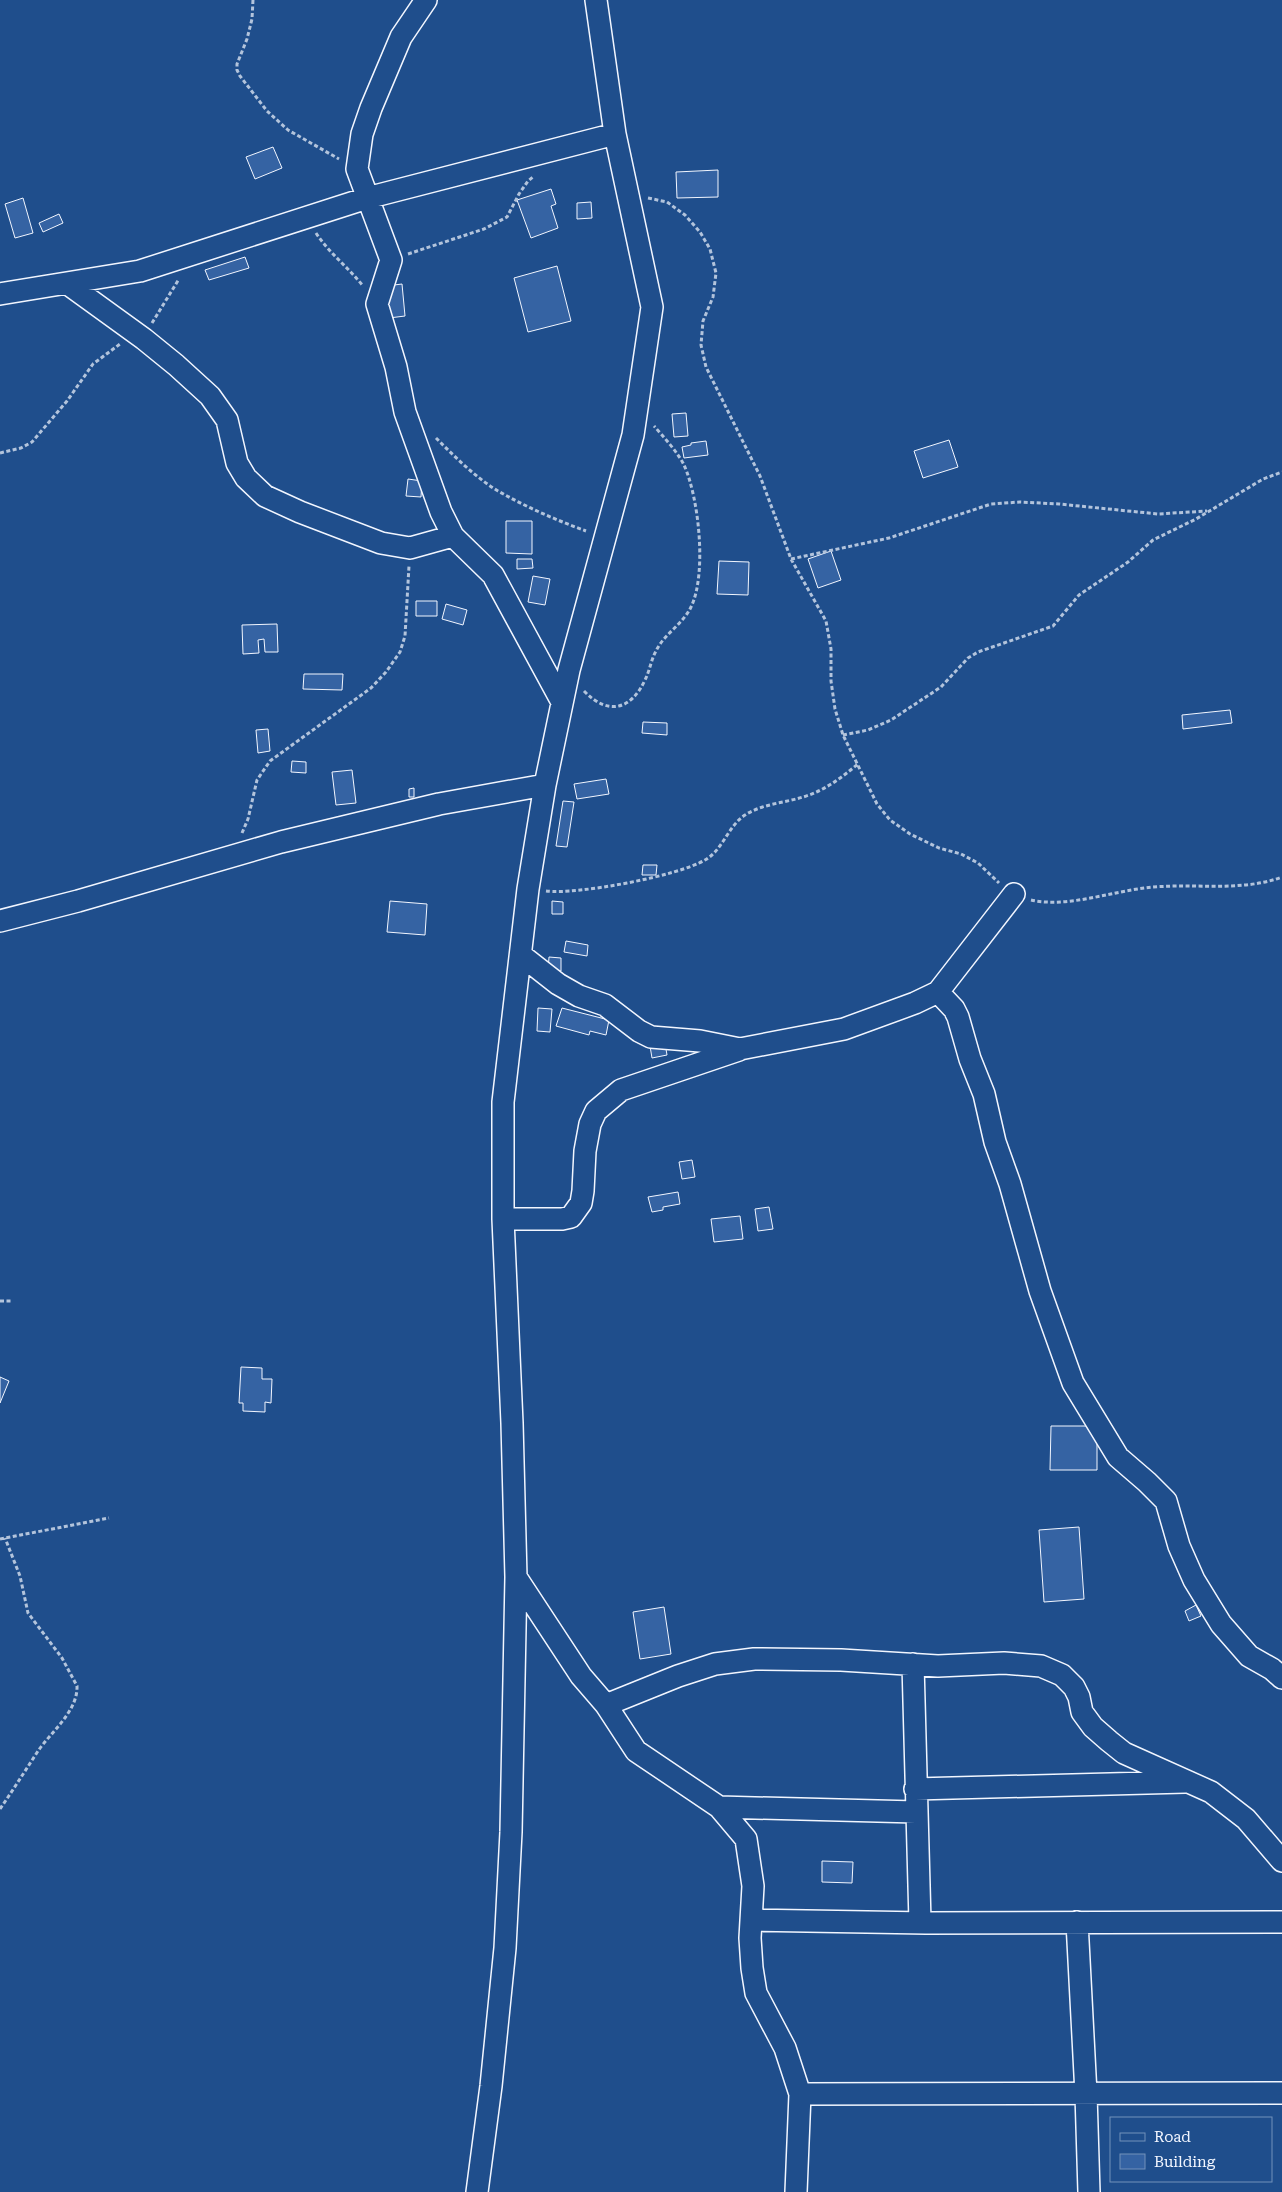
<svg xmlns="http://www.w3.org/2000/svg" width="1282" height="2192" font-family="'Roboto Serif',serif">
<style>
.building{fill:#3563a3;stroke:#f2f6ff}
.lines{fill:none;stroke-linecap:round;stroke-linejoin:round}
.minor-casing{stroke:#f2f6ff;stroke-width:24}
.path{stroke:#b3c4dc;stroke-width:3;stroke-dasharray:4 2.5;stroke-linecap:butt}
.minor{stroke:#1f4e8c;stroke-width:21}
</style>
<rect width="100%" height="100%" fill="#1f4e8c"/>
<!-- building -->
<path class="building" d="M273 147 282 168 255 179 246 157Z
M718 170V197L677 198 676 172Z
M551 189 556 204 551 206 558 228 531 238 517 200Z
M23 198 33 233 15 238 5 204Z
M591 202 592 218 577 219V203Z
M59 214 63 223 43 232 39 223Z
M245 257 249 268 209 280 205 270Z
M557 266 571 321 528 332 514 278Z
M402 284 405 316 389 318 386 286Z
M686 413 688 436 674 437 672 414Z
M949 440 958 467 923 478 914 451Z
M706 441 708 455 684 458 682 447 691 445V443Z
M408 479 422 481 421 497 406 496Z
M506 521H532V554L506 553Z
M831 551 841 580 818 588 808 559Z
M517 559H532L533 568 517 569Z
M719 561 749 562 748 595 717 594Z
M533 576 550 579 545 605 528 602Z
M416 601H437V616H416Z
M446 604 467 610 463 625 442 619Z
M277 624 278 652H265L264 639 258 640 259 653 243 654 242 625Z
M304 674H343L342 690 303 689Z
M1230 710 1232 723 1183 729 1182 715Z
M643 722 667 723V735L642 733Z
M268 729 270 751 258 753 256 730Z
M292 761 306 762V773L291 772Z
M352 770 356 803 336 805 332 772Z
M606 779 609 794 577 799 574 784Z
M414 788V797H409V789Z
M563 801 574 802 567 847 556 846Z
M643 865H657L656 875H642Z
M390 901 427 904 425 935 387 932Z
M552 901 563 902V914H552Z
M566 941 588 945 587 956 564 952Z
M549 957 561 958V971H548Z
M538 1008 552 1009 550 1032 537 1031Z
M562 1008 609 1020 606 1035 590 1031 589 1035 556 1026Z
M665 1043 667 1055 652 1058 650 1046Z
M692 1160 695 1177 682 1179 679 1162Z
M678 1192 680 1204 663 1207V1210L652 1212 648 1197Z
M769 1207 773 1229 758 1231 755 1209Z
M740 1216 743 1239 714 1242 711 1219Z
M241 1367 262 1368V1379H272L271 1403 265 1402V1412L243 1411V1403H239Z
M0 1377 9 1381 0 1403Z
M1051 1426H1097V1470H1050Z
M1079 1527 1084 1599 1044 1602 1039 1530Z
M1196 1605 1201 1616 1189 1621 1185 1611Z
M664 1607 671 1654 640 1659 633 1612Z
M822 1861 853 1862 852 1883 822 1882Z"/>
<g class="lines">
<defs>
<path id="minor" d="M426 0 401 37 371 108 362 134 357 169 391 260 377 304 396 367 405 412 441 512 453 536 493 575 562 702
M68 284 144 339 176 365 210 396 227 420 237 463 246 478 265 496 300 512 381 543 410 548 453 536
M0 294 140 271 367 198 615 134
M0 921 78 901 281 842 439 804 545 785
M521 955 558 984 579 996 605 1005 639 1031 651 1037 700 1041 740 1049 844 1029 915 1003 938 992 1014 894
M938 992 954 1009 958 1017 970 1059 984 1094 995 1142 1010 1184 1040 1291 1073 1383 1118 1457 1147 1482 1166 1501 1179 1546 1194 1580 1221 1624 1249 1656 1272 1669 1282 1678
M503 1219H562L571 1217 581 1203 583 1191 585 1151 590 1124 596 1111 621 1090 739 1050
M516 1577 581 1676 606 1705 636 1751 719 1807 746 1839 753 1886 750 1938 752 1968 756 1993 785 2048 800 2094 796 2192
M913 1664 920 1922
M606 1705 678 1676 715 1664 754 1659 841 1660 938 1666 1004 1663 1041 1666 1062 1675 1074 1687 1079 1697 1082 1712 1093 1727 1109 1741 1124 1753 1211 1792 1246 1819 1282 1861
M915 1789 1185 1782
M719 1807 916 1812
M751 1920 926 1923 1282 1922
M1077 1922 1086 2094 1089 2192
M800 2094 1282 2093
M477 2192 491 2086 505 1948 511 1832 516 1577 512 1423 503 1219V1102L528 889 545 785 569 670 633 435 652 307 615 134 596 0"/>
</defs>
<!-- minor casing -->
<use href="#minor" class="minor-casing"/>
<!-- path -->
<path class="path" d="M253 0 252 19 247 39 237 64V70L240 76 267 111 288 130 339 159
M648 198 667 202 685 215 700 232 710 249 716 273 713 297 703 321 701 345 706 367 760 476 791 559 826 621 831 649V681L835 709 843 735 877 804 890 820 910 834 939 848 961 854 978 863 999 883
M316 233C329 253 348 267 363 286
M408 254 484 229 507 217 519 194 528 181 534 176
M152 323 179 279
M436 438C455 457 475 477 498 491 526 507 556 520 586 531
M0 453 21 448 32 442 67 401 93 364 120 344
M791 559 889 538 991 504 1020 502 1059 504 1158 514 1207 511
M584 691C608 716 631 710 645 680 650 670 651 660 656 651 664 634 683 624 691 607 707 574 699 498 684 465 679 454 663 436 654 426
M843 735 868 730 891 720 941 687 968 658 978 652 1053 626 1079 595 1128 562 1153 540 1196 519 1263 479 1282 472
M242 833 248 819 257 780 270 761 371 688 386 672 400 652 405 636 409 566
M546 891C577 895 678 876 705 860 723 850 728 826 745 815 762 804 784 803 803 797 824 791 841 778 858 764
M1031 900C1066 908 1110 892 1145 888 1190 882 1239 893 1282 877
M0 1301H11
M0 1539 109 1518
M0 1809C13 1790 25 1771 38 1751 51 1732 78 1711 77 1686L62 1658 28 1613 20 1576 5 1538"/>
<!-- minor -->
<use href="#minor" class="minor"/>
</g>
<!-- legend -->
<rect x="1110" y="2117" width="162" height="65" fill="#1f4e8c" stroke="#7391ba"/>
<rect x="1120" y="2133" width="25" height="8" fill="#1f4e8c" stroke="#7391ba"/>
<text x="1154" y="2142" font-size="15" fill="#f2f6ff">Road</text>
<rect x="1120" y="2154" width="25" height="15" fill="#3563a3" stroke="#7391ba"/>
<text x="1154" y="2167" font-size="15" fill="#f2f6ff">Building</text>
</svg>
